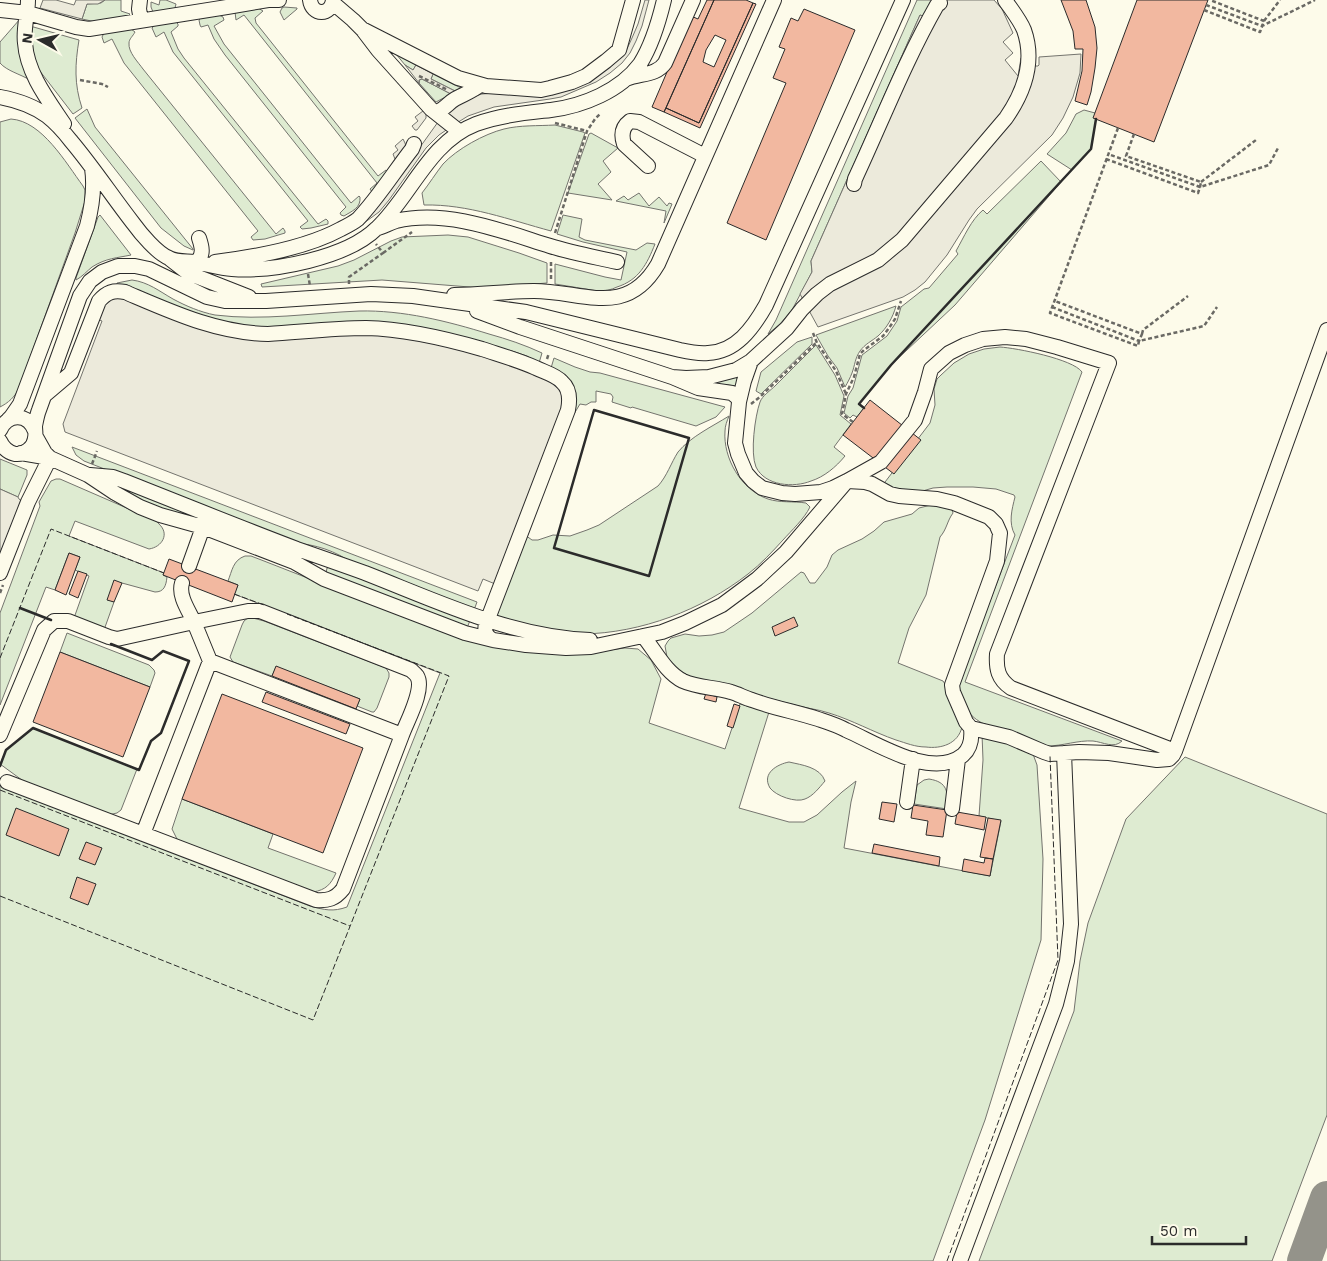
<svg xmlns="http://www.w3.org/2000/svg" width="1327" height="1261" font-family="'Work Sans',sans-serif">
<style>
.green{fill:#deebd1;stroke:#74746e}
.parking{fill:#eceadb;stroke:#74746e}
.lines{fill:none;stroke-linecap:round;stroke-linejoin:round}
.taxiway{stroke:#94938a;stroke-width:34}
.building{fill:#f2b8a0;stroke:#2b2b2b;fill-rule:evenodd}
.minor-casing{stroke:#2b2b2b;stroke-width:16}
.path{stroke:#6a6964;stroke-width:2.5;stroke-dasharray:4 2.5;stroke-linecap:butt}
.minor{stroke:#fdfbea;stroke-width:14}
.fence{stroke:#2b2b2b;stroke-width:1;stroke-dasharray:6 2.5;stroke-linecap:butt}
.wall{stroke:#2b2b2b;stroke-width:2.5}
</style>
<rect width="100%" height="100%" fill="#fdfbea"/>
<!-- green -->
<path class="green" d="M105 0H121V11L130 14 128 16 96 22 82 19 87 4 101 3Z
M160 0H166L176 4 175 8 174 9 153 12 151 7V2L159 5Z
M917 0H933L925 17 920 15 811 261 812 272 792 310 780 324 768 334 776 320Z
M284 7 297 8V9L284 20 280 12 282 8Z
M258 8 263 11 255 18 256 23 378 176 386 170 387 172 372 192 370 189 377 183 244 15 236 20 235 12Z
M219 15 223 17 224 20 214 26 224 44 351 203 359 196 360 197C361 208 352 211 344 216L341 215 340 213 346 207 225 55 214 39 208 25 201 27 200 25 199 20 201 18Z
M20 19 30 80C20 74 7 71 0 63V42Z
M176 22 178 24V26L171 32 178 49 184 58 318 224 326 219 328 221V224L311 228 302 229 300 227 308 221 181 62 173 52 164 32 156 37 152 28 155 25Z
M30 26 79 40C75 64 74 84 82 108L73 114 36 66 32 56Z
M131 29 135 32C133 36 129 39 129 43 128 52 138 62 143 69L276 234 283 228 285 231V233L265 239 253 240 251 237 258 231 124 63 112 39 104 43 102 37 104 33Z
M396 54 416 65 413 70 405 65Z
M433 74 461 88 455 91 431 79Z
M420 79H422L451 94 436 102 419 83Z
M87 109 95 127 193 249V250L184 246 161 228 75 118Z
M1084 110 1095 113 1096 119 1091 149 1072 170 1047 154 1066 133 1076 114Z
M11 119C42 121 66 163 83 186L85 190V201L75 233 19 388C15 397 8 403 0 407V122Z
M555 125 583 132 585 133 551 231C510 220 468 204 424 205L422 193C429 184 436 173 443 164 457 149 484 134 504 129 520 125 538 126 555 125Z
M591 133 618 148 603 161 611 172 598 184 612 200 568 193 589 134Z
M1041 161 1061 182 955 305 891 365 859 404 864 408 857 417 853 415 850 418 844 413 848 396 853 388 862 355 887 336 897 321 901 307 924 289 929 288 958 254 956 251C964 237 971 220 983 210L987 214Z
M639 193 649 206 659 197 667 206 669 203 672 204 664 223 666 211 616 201 624 196 628 200Z
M100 215 131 255C117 258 106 258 92 267 87 271 82 277 76 280V278L98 217Z
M563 215 582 219 579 237 585 240 636 250 647 243 655 244C647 264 639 280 617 287 611 290 605 291 598 291 584 289 569 286 555 284V264L605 277 621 280 627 252 583 242 557 234Z
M448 235 468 237 519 253 547 263V283L482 288 382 280 262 287 261 284 338 266 354 260 391 241 402 237Z
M132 280C148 282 159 291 173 299 186 306 200 312 215 315 263 321 311 313 359 311 403 310 447 321 489 334 507 339 525 345 542 353L539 363 527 356 512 351 228 325 117 286V283Z
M896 306C893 317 887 328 878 336 872 341 865 344 860 351 855 358 855 365 852 373 850 378 848 382 845 387L837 368 828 356 816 335Z
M812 337V344L761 394 756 391 761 372 797 342Z
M816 345 835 375 844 396 840 415 851 424 834 447 845 456C836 467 824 477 811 481 794 488 765 486 756 467 750 453 755 416 760 402 762 396 771 390 775 386 789 372 802 359 816 345Z
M1000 347C1016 348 1073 359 1082 372L965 682 1122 741C1114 749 1103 742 1093 741 1078 740 1063 746 1047 746 1040 745 1032 741 1025 739 1011 733 996 728 982 723 966 714 962 703 958 685L1015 535C1008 523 1012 509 1015 497L1014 495 996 489 973 487H947L933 488 912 494 882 486 930 423 935 405 934 389 937 379 941 375 954 363 969 354 984 349Z
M554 358 575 367 590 372 600 373 725 407 716 417 696 426 632 407 631 408 612 402 613 397 611 394 596 391V402H591L586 405 580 404 574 414 551 368Z
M740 376 736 386C725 384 714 385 702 383L725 380Z
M729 416C727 421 725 426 725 431 723 458 741 490 768 499 780 503 793 501 806 503L810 507C804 519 792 530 783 540 772 552 761 564 748 574 702 610 641 633 583 634 554 634 525 624 498 617L497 613 525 535 532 540H538L553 535 570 536 587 530 599 525 658 486C667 476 671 463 678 452 690 437 713 426 729 416Z
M72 447 477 602 474 610 353 564C337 551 314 544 294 543L84 461 76 455Z
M0 459 27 470V475L18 497 0 489Z
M56 479H60L152 519C154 520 157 521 159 524 170 534 162 547 149 549L75 521 69 536 164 573 163 575 167 577C166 586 164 592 155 592L122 583 107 599 114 602 104 630 74 618 89 576 75 570 80 557 69 553 55 590 46 587 0 705V613L40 506 39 502 51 481Z
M119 485 180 510 182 515 163 512 119 489Z
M931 505 952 509 953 513C947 521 947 529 940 537L926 595 909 628 898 663 943 681 945 684 962 727C958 744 941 749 926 747 915 747 906 743 896 740 873 732 852 720 829 713 817 709 804 708 791 704 758 696 725 687 692 678L677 669 667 657 665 646 668 641 671 638 685 634 699 636 712 635 724 632 752 613 801 572 804 573 810 583H815L827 567 832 555 838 550 862 539 874 531 884 522 912 514 919 508Z
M245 556H251L264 561 415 620 594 652 625 648 638 649 651 660 661 679 649 723 725 749 740 704 769 712 739 808 789 822H804L817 815 842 792 856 781 851 802 844 848 990 876 1001 821 979 816 983 760 982 734H985L1033 754 1037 765 1043 859 1041 940 985 1120 933 1261H0V785L310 906C325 910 333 912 347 907L440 673 234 594 238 585 228 581C232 571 233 560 245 556Z
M330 567 471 618 467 628 326 573 327 568Z
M249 617 264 621 386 668 389 673V677L377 708 374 712H372L357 706 360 699 276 667 272 676 233 662 230 657 242 625 244 621Z
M67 633 149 665 154 670 155 673 150 687 60 652Z
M33 728 137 769 121 810 117 813 108 815 26 783 0 764 6 750Z
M1185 757 1327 814V1115L1272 1261H979L1074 1011 1080 961 1088 923 1126 819Z
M789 762C802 765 820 767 825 781 819 788 813 796 805 799 796 803 776 796 770 788 761 773 778 764 789 762Z
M929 779C948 782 948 792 947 809L914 804 917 785 924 780Z
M182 799 273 834 268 848 336 873C331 884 326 890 313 892L182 843 177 839 172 829Z"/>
<!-- parking -->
<path class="parking" d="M43 0H56L74 5 76 0H105L98 4H87L82 19 40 8Z
M645 0H649L642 26 636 41 630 53 622 63 610 73 596 82 561 97 550 99 494 107 468 116 452 126 439 135 426 148 389 200 379 212 353 231 327 243 385 196 443 115 468 98 482 94 495 93 538 96 593 79 614 64 626 51 632 38 638 24Z
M933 0H994L1002 9 1013 33 1003 42 1013 53 1005 60 1018 76 1021 58 1035 66H1038L1039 65V57L1081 54 1080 73 1073 97 1063 118 1052 135 977 209 969 220 947 255 925 282 915 290 903 297 818 327 800 294 812 272 811 261 920 15 925 17Z
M405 65 413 70 416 65 433 74 431 79 455 91 451 94 422 79 419 80V83Z
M423 111 426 114V118L417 130H415L412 126 418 121 415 117Z
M403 139 405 143 406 147 397 159H395L393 154 398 150 395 146Z
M102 291 197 316 259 329 299 327 486 344 528 357 570 382 505 588 483 579 478 591 65 432 63 424 102 321 87 315Z
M0 489 18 497 19 499 23 502 0 561Z"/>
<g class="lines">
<!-- taxiway -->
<path class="taxiway" d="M1304 1261 1327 1198"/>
</g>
<!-- building -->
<path class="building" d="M707 0H714L664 112 652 107 691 16 698 19Z
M714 0H746L753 3 699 123 666 108ZM715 35 726 40 714 67 703 62 706 50Z
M1061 0H1086L1095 27 1097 48 1095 68 1091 92 1087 105 1075 101 1082 71 1083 49H1075L1073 31Z
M1137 0H1208L1154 142 1093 118Z
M753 3 756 4 700 128 664 112 666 108 699 123Z
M804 9 855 30 766 240 727 223 786 83 773 78 785 49 779 47 791 18 798 21Z
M870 400 921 440 894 474 843 435Z
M69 553 80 557 66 595 55 590Z
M169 559 238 585 232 602 163 575Z
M78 571 87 574 78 598 69 594Z
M114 580 122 583 114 602 107 600Z
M794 617 798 626 775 636 772 627Z
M60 652 150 687 123 757 33 722Z
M276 666 360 699 356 709 272 676Z
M266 692 350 724 346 734 262 702Z
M706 693 717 697 716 702 704 699Z
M222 694 363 748 323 853 182 799Z
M734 704 740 706 733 728 727 726Z
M882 802 897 804 894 822 879 819Z
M913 805 947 810 943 837 926 835 928 821 911 818Z
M16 808 69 829 59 856 6 835Z
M957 812 986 817 984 830 955 824Z
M988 818 1001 820 993 859 980 857Z
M86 842 102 848 95 865 79 859Z
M874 844 940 857 939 866 872 853Z
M985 858 993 859 990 876 962 871 964 859 984 863Z
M77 877 96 884 88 905 70 898Z"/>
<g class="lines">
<defs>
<path id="minor" d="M28 0C28 14 23 29 25 43 27 73 48 100 64 124
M140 0 139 9 141 20
M310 0C312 16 331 16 333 0
M333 3 353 20 362 29 378 50 431 109 460 132
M0 10 28 13 76 27 89 29 227 7 268 0H279
M362 29 458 78 486 86 541 90 550 88 572 82 586 76 606 61 619 50 633 0
M626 79C640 73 656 76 665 63L693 0
M0 97C16 100 34 106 47 116 56 123 64 132 71 141 93 167 112 196 133 223 141 234 157 253 169 258 176 262 187 261 194 262 207 264 219 268 232 269 273 272 347 258 377 228 411 196 429 142 476 124 501 115 525 113 551 110 583 106 620 91 640 64 652 45 659 21 664 0
M436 112C444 110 448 103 455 99 464 94 473 91 480 85
M648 166 624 144C621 135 622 127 630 121L639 122 705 156
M854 184 855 179C882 121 905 61 937 5L940 3
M378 228C384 226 390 223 396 221 447 209 502 231 550 246 572 253 595 257 617 262
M170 259 188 273 249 297
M197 262C204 254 202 247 199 238
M215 262C255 257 306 248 341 229 347 226 353 223 358 219 378 198 394 172 412 149L414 144
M454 295C481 295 507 291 534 291 583 291 626 319 658 264L774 0
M477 311 520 327 672 377 698 388 732 393 738 398 739 402
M751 361 744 381 739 402 735 443 738 454 746 473 753 481 762 488 782 493 795 494 821 492 833 488 847 481 865 482 872 484 890 494 899 496 937 499 954 503 989 517 996 524 1000 533 997 561 952 685 953 692 966 722 971 728 1009 737 1044 752 1050 754 1079 752 1109 753 1157 760 1169 759 1173 755 1175 751 1327 330
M672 377 686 378 709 377 736 370 751 361 787 328 802 309 817 294 830 284 878 260 902 240 1006 118C1024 92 1035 61 1024 30 1020 20 1011 9 1005 0
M45 395 71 373 99 301C107 292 113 290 125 292 172 312 217 333 268 334 301 332 334 328 366 328 406 329 444 338 482 349 500 355 518 360 536 368 544 372 556 375 562 382 570 389 570 400 568 410L486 624C484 632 486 636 493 640
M8 420 11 417 20 404 87 226C92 207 95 188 92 168
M0 430C8 413 28 413 35 431
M0 441C3 448 7 452 15 454 24 455 34 448 35 438 36 434 35 430 35 426 36 421 37 415 39 410L80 296 90 281 102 272 118 266H135L149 269 207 297 225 301H266L371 294 413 296 526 312 680 350C689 352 699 354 708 353 736 352 753 328 766 305L903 0
M21 453 50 458 45 453 36 437
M90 475 113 477 124 481C182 504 239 527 297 549 320 557 343 565 365 573 437 601 511 637 590 640
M189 566 203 527V518
M0 573 28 502 50 458 88 475 115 493 140 507 160 515 203 527 294 562 324 579 465 633 493 640 526 645 566 648 591 647 662 632 685 623 722 605 757 579 786 552 847 481 881 462 915 420 925 392 931 369 949 353 965 345 983 339 1005 337 1026 339 1057 347 1109 363 997 654C996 669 998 679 1011 688L1175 751
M182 583C178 596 189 611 194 622L248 611H260L411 670C413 672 415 673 417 676 425 689 407 721 402 735
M643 636C655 650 665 672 683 681 698 688 715 687 731 692 738 694 745 698 752 700 774 708 796 712 818 719 827 722 837 725 846 730 876 743 932 780 963 755 971 748 972 737 971 728
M0 735 44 630 54 621H68L109 637 117 639 194 622 210 661 402 735 343 889C335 899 328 901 316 900L7 782
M907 802 913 759
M952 809 958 759
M143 834 210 661
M960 1261 1056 1004 1067 961 1071 924 1064 753"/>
</defs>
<!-- minor casing -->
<use href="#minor" class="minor-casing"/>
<!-- path -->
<path class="path" d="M1206 5 1262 26 1315 0
M1204 10 1260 32 1264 21 1210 0
M1264 21 1280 0
M419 76 448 90
M80 80 102 84 108 87
M555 123 587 131
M1118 128 1050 313 1138 346 1139 341 1204 326 1217 307
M1134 134 1126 156 1201 182 1200 187 1269 165 1278 148
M1106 159 1198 193 1200 187 1108 154
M1201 182 1256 140
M555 233 587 131 595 119 600 114
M383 253 412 232
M308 274 310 286
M551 279V260
M349 284V277L383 253 376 244
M1052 307 1139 341 1142 334 1055 301
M813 333 817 343 836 371 846 394
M1142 334 1143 330 1188 296
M547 359 549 353
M751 404 761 396 817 342
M853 422 842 414 846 394 854 377 860 354 864 350 883 336 889 328 895 319 901 301
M92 464 97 451
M0 593 3 585"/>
<!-- minor -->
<use href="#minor" class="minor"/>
<!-- fence -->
<path class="fence" d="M234 594 264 605
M0 658 51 529 164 573
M0 790 350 926
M0 896 313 1020 449 676 287 614
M947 1261 1058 960 1050 756"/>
<!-- wall -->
<path class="wall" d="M864 408 859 404 891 365 1091 149 1096 119
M594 410 689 438 649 576 554 548Z
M20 608 51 620
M0 766 6 750 33 728 139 770 151 741 161 733 189 661 163 651 152 660 111 644"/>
</g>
<!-- north arrow -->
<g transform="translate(40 40) rotate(278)" stroke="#fdfbea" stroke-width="4" paint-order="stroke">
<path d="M0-4L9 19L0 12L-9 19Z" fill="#2b2b2b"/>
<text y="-8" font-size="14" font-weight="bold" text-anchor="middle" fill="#2b2b2b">N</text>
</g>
<!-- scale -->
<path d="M1152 1236v8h94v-8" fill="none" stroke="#2b2b2b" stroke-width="2.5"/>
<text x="1160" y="1236" font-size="15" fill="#2b2b2b" stroke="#fdfbea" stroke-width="4" paint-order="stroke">50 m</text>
</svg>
